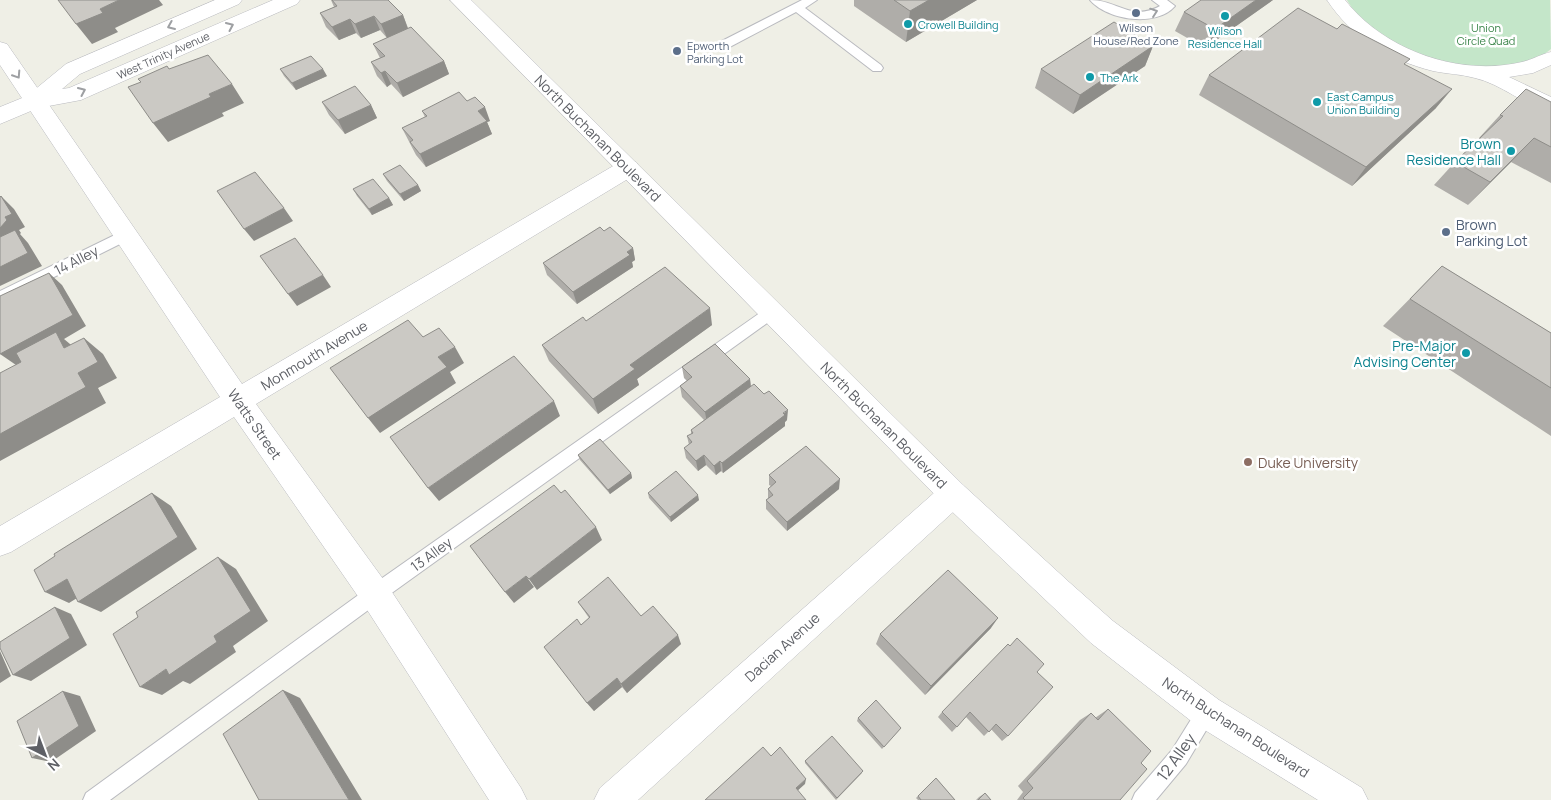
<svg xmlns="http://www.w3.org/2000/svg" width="1551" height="800" font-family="Manrope,sans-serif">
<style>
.green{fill:#c4e6c9}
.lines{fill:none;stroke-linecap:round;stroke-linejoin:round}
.service-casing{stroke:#b9babf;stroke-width:2}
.pedestrian-casing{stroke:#b9babf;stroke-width:1}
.minor-casing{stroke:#b9babf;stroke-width:1}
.tertiary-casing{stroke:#b9babf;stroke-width:1}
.service{fill:#fff;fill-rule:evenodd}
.pedestrian{fill:#fff;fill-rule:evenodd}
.minor{fill:#fff;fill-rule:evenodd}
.tertiary{fill:#fff;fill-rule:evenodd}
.wall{fill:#afada9}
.shaded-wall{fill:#8e8d89}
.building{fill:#cbc9c4;stroke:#8e8d89}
.oneway{stroke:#9ea0a3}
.service-dot{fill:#5c6f8a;stroke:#fff;stroke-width:2}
.culture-dot{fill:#0f9aa8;stroke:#fff;stroke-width:2}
.education-dot{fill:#8d6e63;stroke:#fff;stroke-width:2}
.labels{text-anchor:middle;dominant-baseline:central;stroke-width:5;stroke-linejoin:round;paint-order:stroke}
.far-culture-label{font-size:11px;fill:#0d838f;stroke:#fff;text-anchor:start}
.far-service-label{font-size:11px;fill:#4e5e75;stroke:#fff}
.far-park-label{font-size:11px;fill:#388347;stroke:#fff}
.far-street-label{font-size:11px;fill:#5e6066;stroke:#fff}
.street-label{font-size:14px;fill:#5e6066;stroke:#fff}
.culture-label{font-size:14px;fill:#0d838f;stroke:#fff;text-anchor:end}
.service-label{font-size:14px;fill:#4e5e75;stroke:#fff;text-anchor:start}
.education-label{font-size:14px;fill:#785e54;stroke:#fff;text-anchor:start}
.near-street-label{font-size:16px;fill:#5e6066;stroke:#fff}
</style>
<rect width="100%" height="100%" fill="#efefe6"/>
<!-- green -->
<path class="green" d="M1347 0H1550L1551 49C1502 91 1376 54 1347 0Z"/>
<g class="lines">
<defs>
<path id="service" d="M802 0H817L805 8 881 65 883 68 881 71H873L796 12 724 50H716L714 47 716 44Z
M1090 0C1118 0 1131 22 1160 6L1152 0H1167L1175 6C1156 28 1107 20 1090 0Z
M125 230 130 231 132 235 130 239 0 304V291Z
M772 306 777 308 780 312 777 316 382 600 110 800H83L86 793 368 588 767 308Z
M1207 702 1214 705 1217 712 1186 764 1156 800H1132L1135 793 1172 750 1200 705Z"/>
<path id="pedestrian" d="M1327 0H1345C1384 50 1459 77 1522 62 1532 60 1541 54 1551 52V65L1533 73 1509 77 1551 97V113C1524 105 1501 84 1475 78 1461 74 1447 74 1433 71 1389 60 1352 38 1327 0Z"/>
<path id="minor" d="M0 42 7 44 242 384 620 162 628 160 636 162 640 168 636 174 256 404 386 583 521 788 527 800H489L364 605 234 417 11 552 0 556V526L220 397 0 65Z
M953 481 963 485 968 494 963 503 638 800H594L600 788 943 485Z"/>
<path id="tertiary" d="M215 0H242L239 4 80 74 62 89 69 88 273 0H300L297 4 81 100 38 108 0 124V107L27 96 66 64Z
M450 0H471L963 485 1069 582 1113 621 1219 700 1362 788 1368 800H1318L1195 724 1091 643 943 503Z"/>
</defs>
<!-- service casing -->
<use href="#service" class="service-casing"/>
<!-- pedestrian casing -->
<use href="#pedestrian" class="pedestrian-casing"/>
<!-- minor casing -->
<use href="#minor" class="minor-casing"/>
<!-- tertiary casing -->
<use href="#tertiary" class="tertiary-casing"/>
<!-- service -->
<use href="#service" class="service"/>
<!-- pedestrian -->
<use href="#pedestrian" class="pedestrian"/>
<!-- minor -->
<use href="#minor" class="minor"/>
<!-- tertiary -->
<use href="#tertiary" class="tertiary"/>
</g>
<!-- wall -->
<path class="wall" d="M331 0H388L403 15 408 28 444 61 449 74 403 97 391 84 387 87 377 76 371 62 380 58 373 44 387 38 380 30 361 38 356 33 339 40 326 27 320 13 334 7Z
M854 0H977L906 42 854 6Z
M1273 0 1205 48 1175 31 1184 12Z
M1153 46 1145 66 1073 114 1035 88 1041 69Z
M1406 65 1436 108 1352 186 1199 95 1209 75Z
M280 69 327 76 296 90 284 76Z
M467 101 490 121 487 122 492 134 426 167 416 155 402 128 425 117 422 111Z
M322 102 371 105 377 118 345 134 329 115Z
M1551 102V183L1511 162 1468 205 1434 185 1455 162 1479 139V138L1500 115Z
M383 174 418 185 421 191 404 201 387 181Z
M353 189 389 198 393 205 372 215 357 196Z
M604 231 633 248 635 260 632 262 633 267 577 304 547 275 543 263Z
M1442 266 1551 333V436L1383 326Z
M586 321 712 325 637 379 639 385 598 414 549 361 542 345Z
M682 367 750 379 751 386 787 420 785 422V426L723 473 721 471 716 475 706 465 698 471 686 458 684 448 689 445 687 436 691 434V430L704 420 682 397 680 386 687 381 684 378Z
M578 455 631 473 632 478 610 494 580 460Z
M769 475 839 489 787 531 766 509V500L768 499V489L771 486 769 485Z
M648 493 699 500 671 522 649 498Z
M578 602 641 616 681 644 627 693 622 687 594 711 587 703 581 625 589 618Z
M991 628 925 695 876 644 880 634Z
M1037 672 1008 736 1002 741 991 729 984 736 966 717 952 732 938 717 942 712Z
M1108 709 1141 763 1120 800H1017L1023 792 1018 786 1080 720 1091 713 1095 718Z
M858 718 901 728 882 749 857 721Z
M805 761 862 773 836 800 805 763Z
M936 778 955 800H918L916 798Z
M985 793 991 800H976L979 797Z"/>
<!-- shaded-wall -->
<path class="shaded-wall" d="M119 0H159L163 5 115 28 118 32 92 44 76 24 100 9Z
M929 0H977L906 42 910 11Z
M1256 0H1273L1205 48 1215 29Z
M403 15 408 29 387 38 381 24Z
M374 16 380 30 361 38 355 24Z
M350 19 356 33 339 40 332 27Z
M1153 46 1145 66 1073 114 1080 95Z
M444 61 449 74 403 97 397 83Z
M323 69 327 76 296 90 292 83Z
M385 71 391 84 387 87 381 73Z
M232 84 244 103 222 113 224 116 168 142 153 123 209 94Z
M1452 89 1436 108 1352 186 1366 167Z
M371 105 377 118 345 134 338 120Z
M485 107 490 121 487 122 492 134 426 167 420 154 478 111Z
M1534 138 1511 162 1468 205 1490 182Z
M418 185 421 191 404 201 400 194Z
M1 196 14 209 25 227 19 230 21 233 20 234 28 243 42 266 0 286V228L5 217Z
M389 198 393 205 372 215 369 209Z
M284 208 293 221 254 241 244 229Z
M633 248 635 260 632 262 633 267 577 304 573 292Z
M49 273 62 285 86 326 64 339 76 349 16 365 0 354Z
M323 275 331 287 297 306 288 294Z
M710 308 712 325 637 379 639 385 598 414 593 399 630 365Z
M84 338 103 354 117 378 98 388 106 403 0 461V434L78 373Z
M455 347 464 363 450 372 456 383 380 433 368 418 438 357Z
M750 379 751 390 707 423 705 412Z
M554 401 560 416 439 501 428 488Z
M788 410 787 420 785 422V426L723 473 722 463Z
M704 455 706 465 698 471 696 461Z
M720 461 721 471 716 475 714 466Z
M631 473 632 478 610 494 608 490Z
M840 479 839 489 787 531V522Z
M152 493 171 506 197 549 101 612 78 602Z
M698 495 699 500 671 522 670 517Z
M596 527 602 540 537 590 529 579Z
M218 557 236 569 268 621 233 646 236 652 190 684 183 681 162 695 140 687 214 636Z
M526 576 534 587 514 603 505 592Z
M67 579 90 590 69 603 45 592Z
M55 607 71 614 87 645 31 681 13 675Z
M998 618 991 628 925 695 931 686Z
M678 635 681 644 627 693 621 684Z
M0 651 11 676 0 683Z
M617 678 622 687 594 711 587 703Z
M283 690 300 698 362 800H349Z
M63 691 80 696 96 731 51 762 32 758Z
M806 779 805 784 795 793 796 788Z"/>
<!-- building -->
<path class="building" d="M58 0H119L100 9 103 13 76 24Z
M332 0H388L403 15 381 24 374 16 355 24 350 19 332 27 320 13 337 6Z
M894 0H929L910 11Z
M1201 0H1256L1215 29 1184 12Z
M1298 8 1337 29 1342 24 1410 59 1404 64 1452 89 1366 167 1209 75Z
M1114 22 1153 46 1080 95 1041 69Z
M411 27 444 61 397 83 385 71 381 73 371 62 385 56 373 44Z
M208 55 232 84 209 94 211 97 153 123 128 87 141 82 138 79 167 66 169 69Z
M311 56 323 69 292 83 280 69Z
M355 86 371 105 338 120 322 102Z
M1526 89 1551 102V147L1534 138 1490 182 1455 162 1503 116 1500 115Z
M459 92 467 101 475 97 485 107 478 111 487 121 420 154 410 142 413 140 402 128 427 116 422 111Z
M400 165 418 185 400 194 383 174Z
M255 172 284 208 244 229 217 191Z
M373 179 389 198 369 209 353 189Z
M1 196 12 214 5 217 7 220 0 228V197Z
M600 227 604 231 610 227 633 248 627 252 630 255 573 292 543 263Z
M15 230 28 253 0 267V237Z
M295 238 323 275 288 294 260 256Z
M1442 266 1551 333V388L1410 299Z
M665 267 710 308 630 365 635 369 593 399 542 345 583 317 586 321Z
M49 273 73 315 0 354V296Z
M408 320 423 337 439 328 455 347 438 357 447 367 368 418 330 368Z
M56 332 64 348 84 338 98 362 78 373 86 387 0 434V373L21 362 16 353Z
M715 344 750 379 705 412 680 386 692 377 682 367Z
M514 356 554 401 428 488 390 437Z
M754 384 764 394 769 391 788 410 783 413 785 415 722 463 720 461 714 466 704 455 696 461 684 448 692 442 687 436 693 433 691 430Z
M600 439 631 473 608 490 578 455Z
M806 446 840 479 787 522 766 500 773 495 768 489 776 482 769 475Z
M676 471 698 495 670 517 648 493Z
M554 485 561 493 565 490 596 527 529 579 526 576 505 592 470 546Z
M152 493 178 537 78 602 67 579 45 592 34 570 55 556 54 554Z
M218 557 251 611 214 636 217 642 169 675 166 669 140 687 113 634 138 617 136 612Z
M948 570 998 618 931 686 880 634Z
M608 577 641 616 653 606 678 635 621 684 617 678 587 703 544 647 577 619 581 625 590 617 578 602Z
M55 607 70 638 13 675 0 648V642Z
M1017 638 1044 664 1037 672 1053 687 1008 736 996 724 989 732 970 712 957 727 942 712 1008 644 1010 646Z
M283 690 349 800H259L223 734Z
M63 691 79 726 32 758 17 721Z
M876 700 901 728 884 747 858 718Z
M1108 709 1151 751 1141 763 1147 769 1120 800H1025L1023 798 1033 788 1027 781 1091 713 1098 720Z
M832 736 863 771 837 798 805 761Z
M763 747 771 756 780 747 806 779 796 788 806 800H705Z
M936 778 955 800H921L918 796Z
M985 793 991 800H978Z"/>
<!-- one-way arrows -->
<defs><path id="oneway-chevron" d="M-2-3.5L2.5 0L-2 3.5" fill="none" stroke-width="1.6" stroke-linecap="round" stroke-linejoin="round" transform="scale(1.25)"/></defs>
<g class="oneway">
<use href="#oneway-chevron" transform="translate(1154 12) rotate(-19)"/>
<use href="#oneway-chevron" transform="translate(171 26) rotate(157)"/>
<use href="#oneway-chevron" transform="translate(230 26) rotate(-24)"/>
<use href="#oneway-chevron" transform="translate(17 75) rotate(57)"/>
<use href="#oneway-chevron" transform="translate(82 91) rotate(-24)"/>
</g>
<!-- markers -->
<g class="service-dot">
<circle cx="1136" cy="13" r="5"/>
<circle cx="677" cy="51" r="5"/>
<circle cx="1446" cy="232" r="5"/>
</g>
<g class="culture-dot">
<circle cx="1225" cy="16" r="5"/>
<circle cx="908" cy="24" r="5"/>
<circle cx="1090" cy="77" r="5"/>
<circle cx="1317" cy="102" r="5"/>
<circle cx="1511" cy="151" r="5"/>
<circle cx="1466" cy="353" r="5"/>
</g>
<circle class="education-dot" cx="1248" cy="462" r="5"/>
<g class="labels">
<!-- far-culture labels -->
<g class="far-culture-label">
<text x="918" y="24">Crowell Building</text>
<text x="1225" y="30" text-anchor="middle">Wilson<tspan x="1225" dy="13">Residence Hall</tspan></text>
<text x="1100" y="77">The Ark</text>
<text x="1327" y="96">East Campus<tspan x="1327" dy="13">Union Building</tspan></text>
</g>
<!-- far-service labels -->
<g class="far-service-label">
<text x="1136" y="27">Wilson<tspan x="1136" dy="13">House/Red Zone</tspan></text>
<text x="687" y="45" text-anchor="start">Epworth<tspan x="687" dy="13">Parking Lot</tspan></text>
</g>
<!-- far-park labels -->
<g class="far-park-label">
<text x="1486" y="27">Union<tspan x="1486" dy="13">Circle Quad</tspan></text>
</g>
<!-- far-street labels -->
<g class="far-street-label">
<text transform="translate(163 55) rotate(-24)">West Trinity Avenue</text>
</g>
<!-- street labels -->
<g class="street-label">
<text transform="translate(598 138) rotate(45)">North Buchanan Boulevard</text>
<text transform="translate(76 260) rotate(-27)">14 Alley</text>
<text transform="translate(314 355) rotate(-31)">Monmouth Avenue</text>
<text transform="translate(255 424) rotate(55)">Watts Street</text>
<text transform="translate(884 425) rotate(45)">North Buchanan Boulevard</text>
<text transform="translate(431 554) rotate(-36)">13 Alley</text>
<text transform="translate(782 647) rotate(-42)">Dacian Avenue</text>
<text transform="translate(1236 727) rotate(33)">North Buchanan Boulevard</text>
</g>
<!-- culture labels -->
<g class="culture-label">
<text x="1501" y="143">Brown<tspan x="1501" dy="16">Residence Hall</tspan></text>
<text x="1456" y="345">Pre-Major<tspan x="1456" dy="16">Advising Center</tspan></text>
</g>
<!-- service labels -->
<g class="service-label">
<text x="1456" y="224">Brown<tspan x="1456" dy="16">Parking Lot</tspan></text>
</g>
<!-- education labels -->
<g class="education-label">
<text x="1258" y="462">Duke University</text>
</g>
<!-- near-street labels -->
<g class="near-street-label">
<text transform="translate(1176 757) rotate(-54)">12 Alley</text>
</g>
</g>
<!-- north arrow -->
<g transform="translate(45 755) rotate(138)" stroke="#ffffff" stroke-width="4" paint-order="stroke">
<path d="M0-4L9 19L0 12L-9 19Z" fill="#5e6066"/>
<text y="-8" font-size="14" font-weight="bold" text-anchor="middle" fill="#5e6066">N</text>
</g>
</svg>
